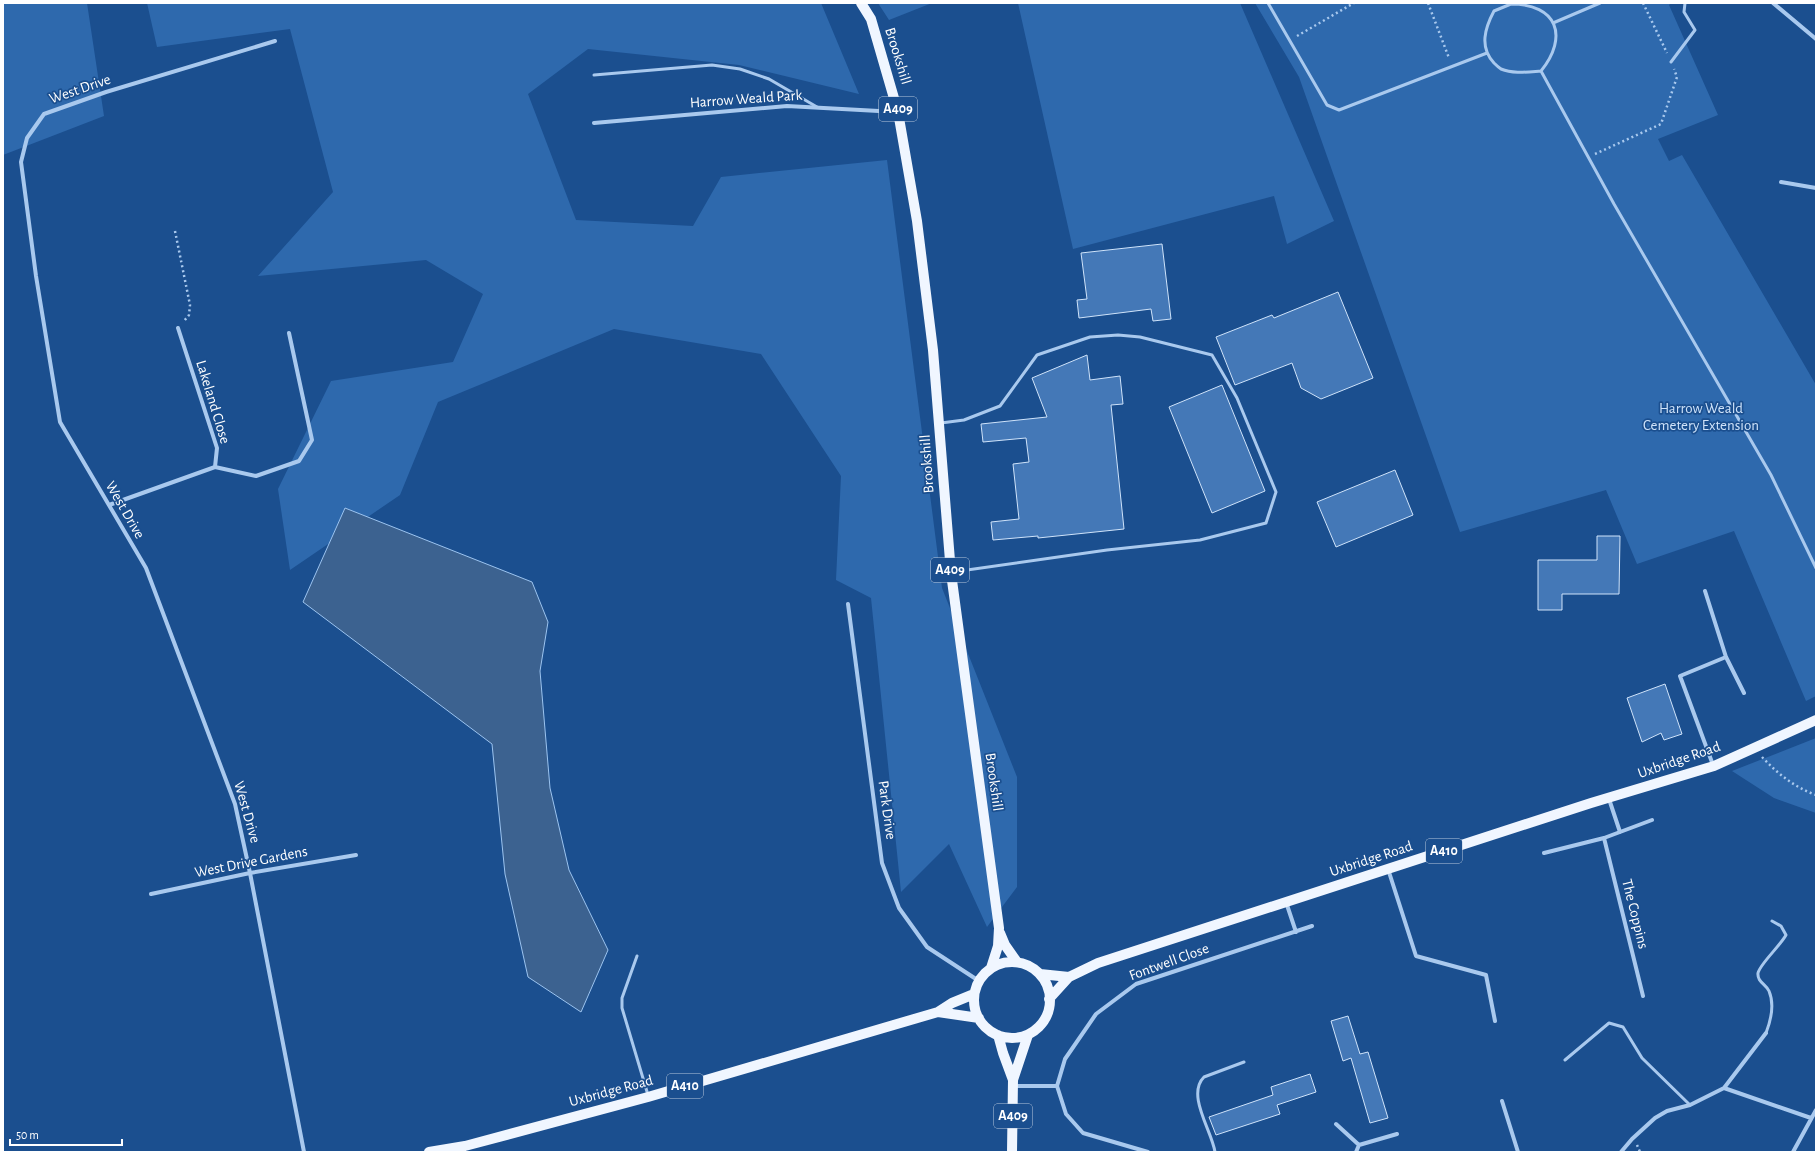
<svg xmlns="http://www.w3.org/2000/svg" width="1819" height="1155" font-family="'Alegreya Sans',sans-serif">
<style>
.green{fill:#2e69ad}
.water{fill:#3c6290;stroke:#9cc4f0}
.building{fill:#4478b7;stroke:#cfe3fa}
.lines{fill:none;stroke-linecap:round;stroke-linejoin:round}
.path{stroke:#a9c9ee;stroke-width:2.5;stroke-dasharray:2 3;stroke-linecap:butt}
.service{stroke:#a9c9ee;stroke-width:3}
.minor{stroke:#a9c9ee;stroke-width:4}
.primary{stroke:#f0f6ff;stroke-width:10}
.labels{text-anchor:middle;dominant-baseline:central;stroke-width:3.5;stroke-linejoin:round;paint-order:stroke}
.shield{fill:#1b4f8f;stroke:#bbcadd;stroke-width:1}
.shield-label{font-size:14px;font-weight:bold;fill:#fff}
.street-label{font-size:15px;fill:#fff;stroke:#1b4f8f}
.park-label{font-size:15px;fill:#cfe3fa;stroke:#1b4f8f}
</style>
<rect width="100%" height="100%" fill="#1b4f8f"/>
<!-- green -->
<path class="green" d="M3 3H87L104 116 3 155Z
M147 3H821L859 94 739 65 588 49 528 94 576 220 693 226 721 177 887 160 942 588 1017 777V887L987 927 949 844 901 892 871 598 836 580 841 476 761 354 614 329 438 402 400 495 290 570 278 489 331 381 453 362 483 294 426 260 258 276 333 192 290 29 157 47Z
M878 3H932L889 20Z
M1018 3H1240L1334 221 1287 244 1274 196 1073 249Z
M1255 3H1671L1669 5 1718 115 1658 139 1669 161 1682 155 1816 385V696L1806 701 1734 531 1637 564 1606 490 1460 532 1299 77Z
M1816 738V813L1774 798 1732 771Z"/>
<!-- water -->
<path class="water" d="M345 508 532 582 548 622 540 671 550 788 569 870 608 950 581 1012 528 977 505 874 492 744 303 602Z"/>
<!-- building -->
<path class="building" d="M1162 244 1171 319 1153 321 1151 309 1079 318 1077 300 1087 299 1081 253Z
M1338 292 1373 378 1321 399 1301 388 1292 363 1235 385 1216 337 1272 315 1274 318Z
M1087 355 1090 380 1120 376 1123 404 1111 405 1124 529 1038 538V536L993 540 991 522 1019 519 1013 464 1029 462 1026 438 983 442 981 424 1047 417 1032 378Z
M1222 385 1265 491 1212 513 1169 407Z
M1395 470 1413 515 1336 547 1317 502Z
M1597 536H1620L1619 594H1562V610H1538V560H1597Z
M1665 684 1682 734 1664 740 1661 733 1642 742 1627 698Z
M1348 1016 1360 1054 1368 1052 1388 1118 1370 1123 1351 1058 1343 1061 1331 1021Z
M1310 1074 1316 1092 1277 1105 1280 1114 1216 1135 1209 1117 1273 1095 1271 1087Z"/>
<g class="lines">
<!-- path -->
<path class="path" d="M1428 3 1449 58
M1643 3 1667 53
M1297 36 1354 3
M1595 154 1661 124 1677 77 1674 69
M175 231 190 305 189 315 184 321
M1762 757C1778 774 1794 787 1816 795
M1637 1145 1640 1152"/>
<!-- service -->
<path class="service" d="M1268 3 1327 105 1339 110 1487 53
M1511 4C1557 4 1569 36 1541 71 1527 72 1513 74 1501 69 1498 67 1496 65 1494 63 1479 47 1485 28 1494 11Z
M1553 23 1600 3
M1671 62 1695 30 1684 12 1685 3
M1541 71 1614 204 1771 475 1816 568
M594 75 712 65 740 69 769 79 817 107
M941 423 964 420 1000 406 1037 355 1090 337 1118 335 1140 337 1212 355 1237 398 1276 492 1266 523 1200 540 1107 550 953 572
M637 956 622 998V1008L648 1095
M1766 1033C1771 1020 1775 1005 1769 991 1766 984 1757 982 1758 973 1760 964 1780 946 1786 935L1781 926 1772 921
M1565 1060 1609 1023 1623 1027 1642 1058 1690 1105
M1215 1152C1212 1131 1186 1095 1204 1077L1244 1062"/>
<!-- minor -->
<path class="minor" d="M1773 3 1816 39
M275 41 106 92 44 114 27 138 21 162 36 276 60 422 146 568 235 804 250 873 304 1152
M594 123 787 106 897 112
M1781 182 1816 188
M215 467 256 476 299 461 312 440 289 333
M109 505 215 467 217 448 178 328
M1705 591 1726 657 1744 693
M848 604 882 863 899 908 927 947 979 981
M1713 765 1680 676 1726 657
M1609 799 1620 832
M1604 838 1643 996
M1544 853 1604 838 1652 820
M1388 869 1416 956 1486 975 1495 1021
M151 894 250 873 356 855
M1286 902 1296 932
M1013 1086H1057
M1724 1088 1766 1033
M1502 1101 1518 1152
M1336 1124 1359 1145 1356 1152
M1359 1145 1397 1134
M1148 1152 1083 1133 1066 1114 1057 1086 1065 1059 1096 1014 1136 984 1312 926
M1621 1152 1632 1139 1655 1118 1667 1111 1690 1105 1724 1088 1811 1118
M1793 1152 1816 1110"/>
<!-- primary -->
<path class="primary" d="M861 3 871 19 898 112 917 221 933 350 951 573 999 928 998 946 991 968
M1000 933 1005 945 1017 962
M974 1000a38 38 0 1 1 76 0a38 38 0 1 1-76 0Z
M1040 974 1069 977
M1049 999 1069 977 1098 963 1591 803 1714 766 1816 720
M938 1012 979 1018
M998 1035 1003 1053 1013 1080
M429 1152 465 1146 648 1097 938 1012 952 1003 974 994
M1012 1152 1013 1080 1028 1035"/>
</g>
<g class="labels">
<!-- shield labels -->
<g class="shield">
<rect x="879" y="97" width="38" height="24" rx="3"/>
<rect x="931" y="558" width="38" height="24" rx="3"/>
<rect x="1426" y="839" width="36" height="24" rx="3"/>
<rect x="667" y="1074" width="36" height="24" rx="3"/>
<rect x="994" y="1104" width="38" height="24" rx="3"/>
</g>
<g class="shield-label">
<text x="898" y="109">A409</text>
<text x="950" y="570">A409</text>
<text x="1444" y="851">A410</text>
<text x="685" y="1086">A410</text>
<text x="1013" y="1116">A409</text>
</g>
<!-- street labels -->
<g class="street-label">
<text transform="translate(898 56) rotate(73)">Brookshill</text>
<text transform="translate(80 89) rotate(-19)">West Drive</text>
<text transform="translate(746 99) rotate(-4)">Harrow Weald Park</text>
<text transform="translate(213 402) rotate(73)">Lakeland Close</text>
<text transform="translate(927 464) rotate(-94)">Brookshill</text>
<text transform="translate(125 510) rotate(60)">West Drive</text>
<text transform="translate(1679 760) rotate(-19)">Uxbridge Road</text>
<text transform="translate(994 782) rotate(82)">Brookshill</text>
<text transform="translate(887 810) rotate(82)">Park Drive</text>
<text transform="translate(247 812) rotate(74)">West Drive</text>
<text transform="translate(1371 859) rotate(-18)">Uxbridge Road</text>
<text transform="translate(251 862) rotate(-11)">West Drive Gardens</text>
<text transform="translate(1635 914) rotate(76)">The Coppins</text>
<text transform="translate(1169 962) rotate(-20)">Fontwell Close</text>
<text transform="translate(611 1091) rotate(-15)">Uxbridge Road</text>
</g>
<!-- park labels -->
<g class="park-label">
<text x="1701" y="408">Harrow Weald<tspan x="1701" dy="17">Cemetery Extension</tspan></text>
</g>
</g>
<!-- border -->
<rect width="1819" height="1155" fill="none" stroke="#ffffff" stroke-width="8"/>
<!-- scale -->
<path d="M10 1139v6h112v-6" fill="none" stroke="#ffffff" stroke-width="2"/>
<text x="16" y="1139" font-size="12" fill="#ffffff" stroke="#1b4f8f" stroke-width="3" paint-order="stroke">50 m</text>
</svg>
